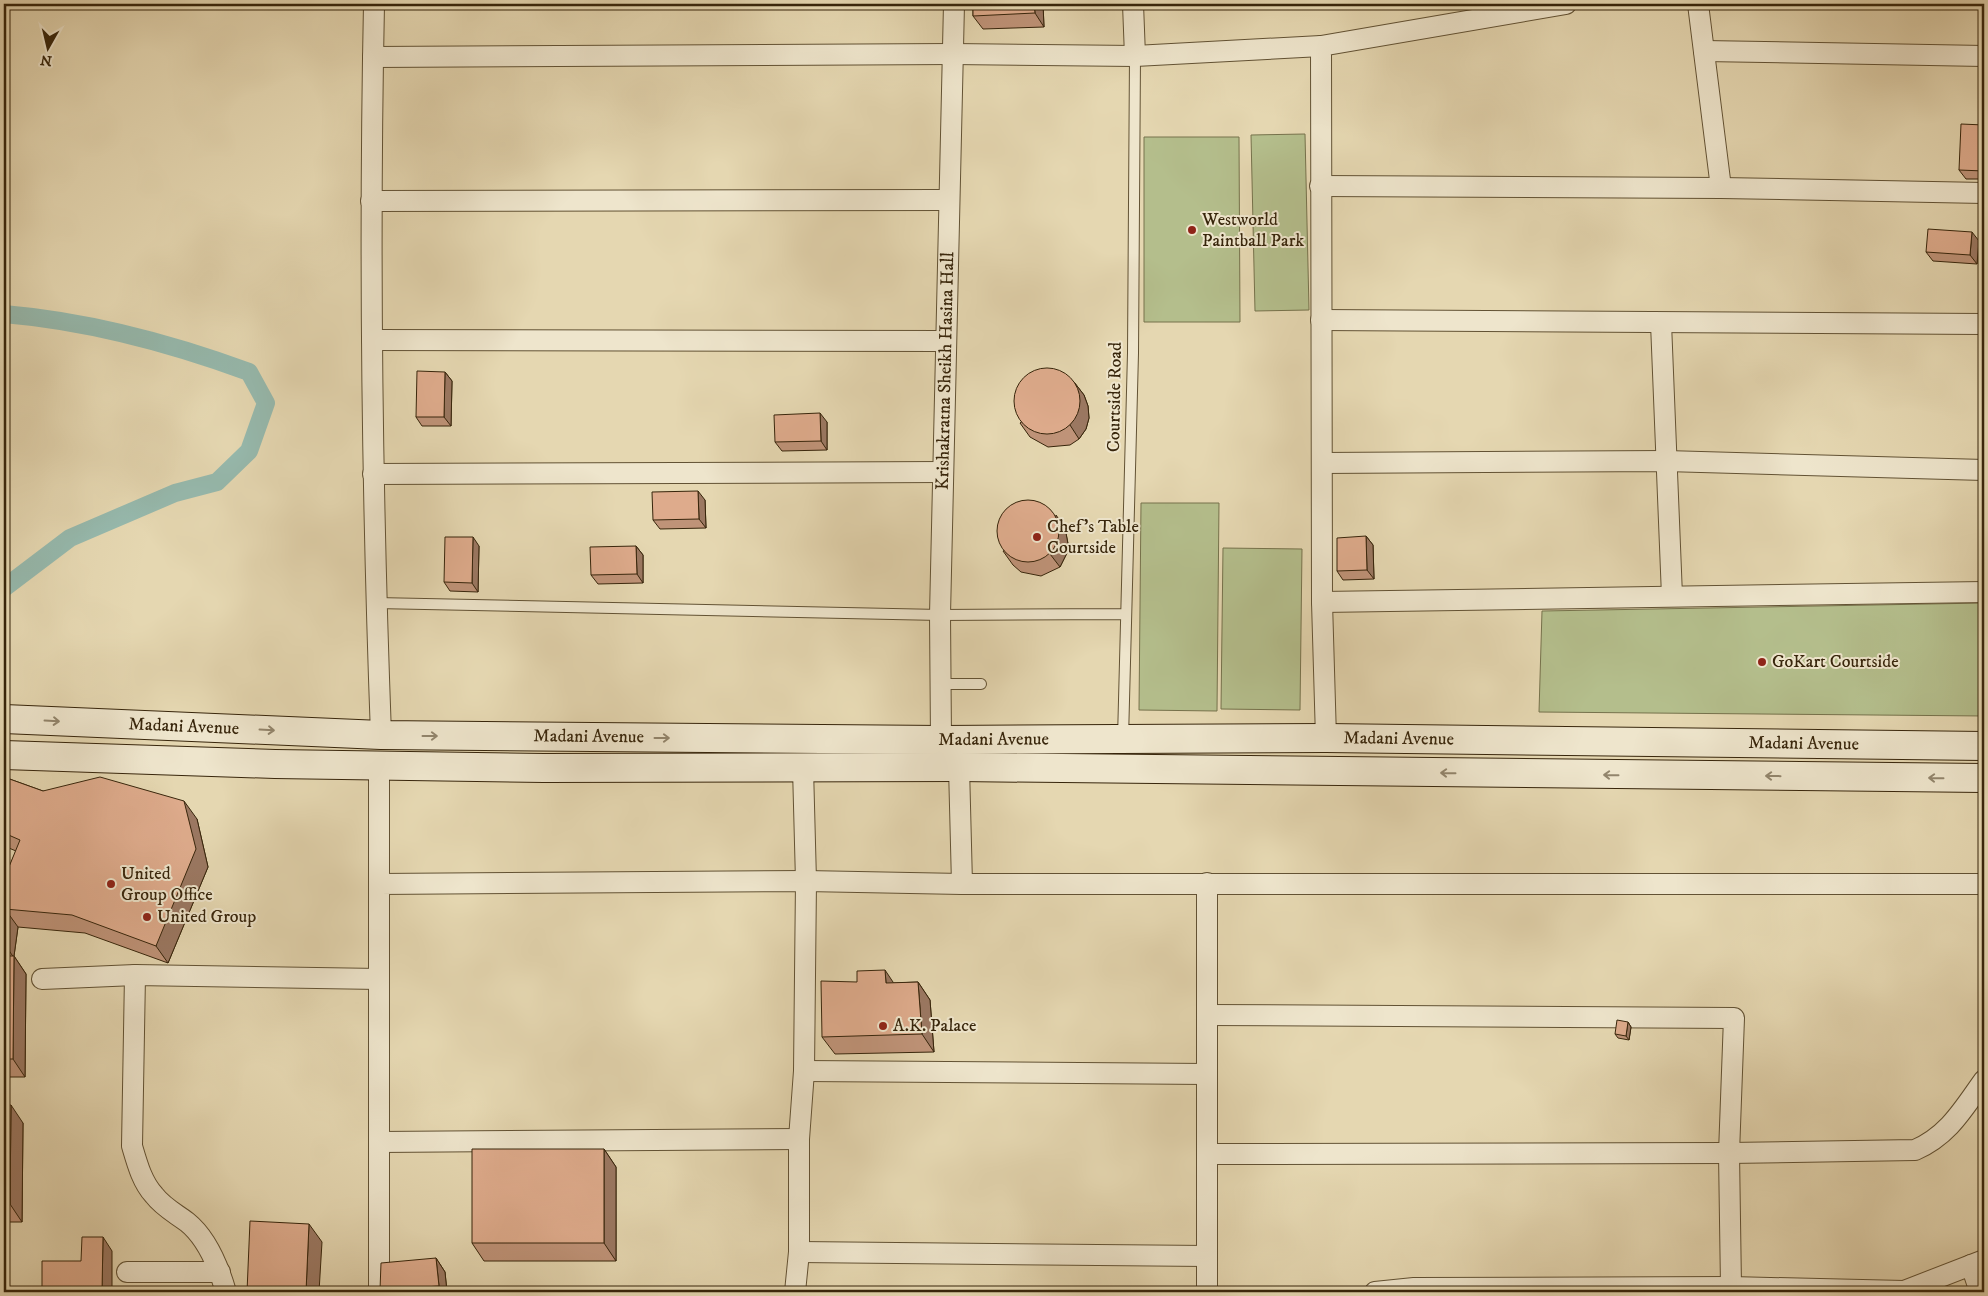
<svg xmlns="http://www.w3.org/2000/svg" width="1988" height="1296" font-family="'IM FELL DW Pica',serif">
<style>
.green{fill:#b4be8c;stroke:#76724c}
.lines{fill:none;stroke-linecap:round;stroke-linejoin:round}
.canal{stroke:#96b9ad;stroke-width:18}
.service-casing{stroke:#625234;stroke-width:12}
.minor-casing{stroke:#625234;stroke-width:22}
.secondary-casing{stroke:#37250b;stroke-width:30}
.service{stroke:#eee5cc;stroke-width:10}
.minor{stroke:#eee5cc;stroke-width:20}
.secondary{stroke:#eee5cc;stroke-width:28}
.wall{fill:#bf9378;stroke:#37250b}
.shaded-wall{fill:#9b7862;stroke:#37250b}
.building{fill:#deab8c;stroke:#37250b}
.oneway{stroke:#92856c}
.poi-dot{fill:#8f2418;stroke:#eee5cc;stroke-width:2}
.labels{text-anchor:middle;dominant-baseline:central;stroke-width:4;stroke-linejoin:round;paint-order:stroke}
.poi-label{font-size:18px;fill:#37250b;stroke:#eee5cc;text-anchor:start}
.street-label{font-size:18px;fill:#37250b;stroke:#eee5cc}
</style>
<rect width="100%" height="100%" fill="#e5d7b1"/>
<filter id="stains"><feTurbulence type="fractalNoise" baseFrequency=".004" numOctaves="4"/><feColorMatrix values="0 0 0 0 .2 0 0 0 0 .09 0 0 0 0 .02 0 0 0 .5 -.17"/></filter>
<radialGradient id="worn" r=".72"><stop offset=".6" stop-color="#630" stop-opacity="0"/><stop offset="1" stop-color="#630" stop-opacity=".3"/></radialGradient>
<!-- green -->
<path class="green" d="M1305 134 1309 310 1255 311 1251 135Z
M1144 137H1239L1240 322H1144Z
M1141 503H1219L1217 711 1139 710Z
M1223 548 1302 549 1300 710 1221 709Z
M1984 603V716L1539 712 1542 611Z"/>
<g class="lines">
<!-- canal -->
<path class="canal" d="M4 314C87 321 170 343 249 372L266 403 249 451 217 482 175 493 70 538 4 588"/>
<defs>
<path id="service" d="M376 603 940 615 1126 614
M940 684H981
M1123 739 1133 353 1135 56"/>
<g id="minor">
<path d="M374 4C369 248 372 492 381 735"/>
<path d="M1133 4 1135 56"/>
<path d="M1698 4 1721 188"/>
<path d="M1704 51 1984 56"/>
<path d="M373 57 953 54 1135 56 1321 46"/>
<path d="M1320 186 1721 188 1984 193"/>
<path d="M371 201 949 200"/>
<path d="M1321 320 1984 324"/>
<path d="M1661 323 1672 596"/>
<path d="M372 340 946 341"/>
<path d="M1322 463 1666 461 1984 470"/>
<path d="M373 474 943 472"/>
<path d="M1322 602 1984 592"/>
<path d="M1326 738 1322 602 1321 46 1566 4"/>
<path id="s1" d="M941 740 940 615 954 4"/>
<path d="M379 766V884"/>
<path d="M959 767 962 884"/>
<path d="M1207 883V1292"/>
<path d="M135 975 132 1146C137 1163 142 1182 154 1195 163 1207 175 1213 187 1222 207 1238 219 1268 226 1292"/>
<path d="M42 979 135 975 379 979"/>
<path d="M1207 1015 1734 1018 1729 1153 1731 1287"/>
<path d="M804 1071 1207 1074"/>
<path d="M379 1142 799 1139"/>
<path d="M1207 1154 1729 1153 1915 1150C1949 1135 1963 1109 1984 1080"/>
<path d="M799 1252 1207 1256"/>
<path d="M1971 1265 1980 1292"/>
<path d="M127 1272H220"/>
<path d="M379 1292V884L806 881 962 884H1984"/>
<path d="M795 1292 799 1252V1139L804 1071 806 881 803 768"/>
<path d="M1375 1292 1414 1288 1731 1287 1904 1291 1984 1260"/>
</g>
<g id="secondary">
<path id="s2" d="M4 719 381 735 941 740 1326 738 1984 746"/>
<path d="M4 755 275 764 544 768 959 767 1984 778"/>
</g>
</defs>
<!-- service casing -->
<use href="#service" class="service-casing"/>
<!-- minor casing -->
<use href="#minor" class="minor-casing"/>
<!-- secondary casing -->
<use href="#secondary" class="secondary-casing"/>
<!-- service -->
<use href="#service" class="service"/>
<!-- minor -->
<use href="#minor" class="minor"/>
<!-- secondary -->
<use href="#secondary" class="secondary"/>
</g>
<!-- wall -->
<path class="wall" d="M973 4H1043L1044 27 983 29 973 16Z
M1984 125V179H1966L1959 170Z
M1979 241 1977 264 1933 261 1926 252Z
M445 372 452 381 451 426H422L416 417Z
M1074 382 1084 395 1088 406 1089 418 1086 429 1079 439 1070 445 1048 447 1030 437 1020 423Z
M827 422V450L782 451 775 442Z
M705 500 706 528 660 529 653 520Z
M1065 528 1069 549 1060 567 1041 576 1021 572 1013 565 1003 551Z
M1366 536 1373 545 1374 579 1343 580 1337 571Z
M479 546 478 592 450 591 444 582Z
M636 546 643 555V583L598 584 591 575Z
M4 777 43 791 197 819 208 867 168 963 85 933 18 927 14 956 26 974 25 1077H4V879L16 851 4 846Z
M918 982 930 1000 934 1052 835 1054 822 1037 894 983Z
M1628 1022 1631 1027 1629 1040 1618 1038 1615 1034Z
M4 1105 23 1123 22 1222H4Z
M604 1149 616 1167V1261H484L472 1243Z
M436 1258 445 1272 447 1292H381L380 1290Z"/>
<!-- shaded-wall -->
<path class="shaded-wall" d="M1034 4H1043L1044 27 1035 13Z
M1972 232 1979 241 1977 264 1970 255Z
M445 372 452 381 451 426 444 417Z
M1074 382 1084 395 1088 406 1089 418 1086 429 1079 439 1070 425Z
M820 413 827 422V450L821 441Z
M698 491 705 500 706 528 699 519Z
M1056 515 1065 528 1069 549 1060 567 1050 554Z
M1366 536 1373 545 1374 579 1367 570Z
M473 537 479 546 478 592 472 583Z
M636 546 643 555V583L637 574Z
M184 801 197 819 208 867 168 963 156 946Z
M5 909 18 927 14 956 26 974 25 1077 13 1059 14 958 4 943V922Z
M885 970 897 988 886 983Z
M918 982 930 1000 934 1052 922 1034Z
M1628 1022 1631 1027 1629 1040 1626 1036Z
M11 1105 23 1123 22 1222 10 1204Z
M604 1149 616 1167V1261L604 1243Z
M309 1224 322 1242 319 1292H306Z
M103 1237 112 1251V1292H102Z
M436 1258 445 1272 447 1292H443L439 1286Z"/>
<!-- building -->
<path class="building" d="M973 4H1034L1035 13 973 16Z
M1961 124 1984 125V171L1959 170Z
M1928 229 1972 232 1970 255 1926 252Z
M1014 401a33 33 0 1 1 66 0a33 33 0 1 1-66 0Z
M417 371 445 372 444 417H416Z
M820 413 821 441 775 442 774 415Z
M698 491 699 519 653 520 652 492Z
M997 531a31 31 0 1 1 62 0a31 31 0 1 1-62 0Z
M1366 536 1367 570 1337 571V538Z
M445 537H473L472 583 444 582Z
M636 546 637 574 591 575 590 547Z
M4 777 43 791 100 777 184 801 196 849 156 946 72 915 5 909 4 922V879L20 840 4 833Z
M4 956H14L13 1059H4Z
M885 970 886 983 918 982 922 1034 822 1037 821 981 857 982V971Z
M1617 1020 1628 1022 1626 1036 1615 1034Z
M4 1105H11L10 1204H4Z
M472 1149H604V1243H472Z
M250 1221 309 1224 306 1292H247Z
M82 1237H103L102 1292H42V1261H81Z
M436 1258 439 1286 380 1290 381 1263Z
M506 1287 507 1292H490L489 1288Z"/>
<!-- one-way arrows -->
<defs><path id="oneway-shaft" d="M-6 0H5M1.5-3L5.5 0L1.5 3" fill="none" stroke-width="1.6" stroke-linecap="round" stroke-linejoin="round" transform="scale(1.25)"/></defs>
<g class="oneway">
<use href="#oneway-shaft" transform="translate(52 721) rotate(3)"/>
<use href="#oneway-shaft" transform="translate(267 730) rotate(3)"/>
<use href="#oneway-shaft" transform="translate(430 736)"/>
<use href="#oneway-shaft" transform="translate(662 738)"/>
<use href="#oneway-shaft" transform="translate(1448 773) rotate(-179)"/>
<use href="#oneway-shaft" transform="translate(1611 775) rotate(-179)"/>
<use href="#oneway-shaft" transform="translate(1773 776) rotate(-179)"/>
<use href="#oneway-shaft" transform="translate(1936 778) rotate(-179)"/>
</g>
<!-- markers -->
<g class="poi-dot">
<circle cx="1192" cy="230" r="5"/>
<circle cx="1037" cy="537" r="5"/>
<circle cx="1762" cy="662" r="5"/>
<circle cx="111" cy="884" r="5"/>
<circle cx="147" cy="917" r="5"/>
<circle cx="883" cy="1026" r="5"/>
</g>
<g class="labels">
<!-- poi labels -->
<g class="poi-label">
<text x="1202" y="220">Westworld<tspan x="1202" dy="21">Paintball Park</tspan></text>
<text x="1047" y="527">Chef's Table<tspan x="1047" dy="21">Courtside</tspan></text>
<text x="1772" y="662">GoKart Courtside</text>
<text x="121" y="874">United<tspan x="121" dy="21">Group Office</tspan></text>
<text x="157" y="917">United Group</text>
<text x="893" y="1026">A.K. Palace</text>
</g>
<!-- street labels -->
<g class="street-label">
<text stroke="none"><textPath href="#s1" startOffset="369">Krishakratna Sheikh Hasina Hall</textPath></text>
<text transform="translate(1115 397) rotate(-89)">Courtside Road</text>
<text stroke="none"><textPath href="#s2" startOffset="180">Madani Avenue</textPath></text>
<text stroke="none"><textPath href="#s2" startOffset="585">Madani Avenue</textPath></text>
<text stroke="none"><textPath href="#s2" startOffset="1395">Madani Avenue</textPath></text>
<text stroke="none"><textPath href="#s2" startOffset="990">Madani Avenue</textPath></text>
<text stroke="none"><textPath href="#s2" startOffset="1800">Madani Avenue</textPath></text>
</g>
</g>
<!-- margin -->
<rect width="1988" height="1296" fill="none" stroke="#e5d7b1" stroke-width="20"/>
<rect x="5" y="5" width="1978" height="1286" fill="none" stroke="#37250b" stroke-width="2.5"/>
<rect x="10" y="10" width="1968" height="1276" fill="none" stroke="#37250b"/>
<!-- north arrow -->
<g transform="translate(48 48) rotate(188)" stroke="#eee5cc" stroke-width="4" paint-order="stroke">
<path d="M0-4L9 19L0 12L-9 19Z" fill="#37250b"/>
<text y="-8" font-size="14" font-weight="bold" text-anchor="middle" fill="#37250b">N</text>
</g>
<rect width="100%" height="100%" filter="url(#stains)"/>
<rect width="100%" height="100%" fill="url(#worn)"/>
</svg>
